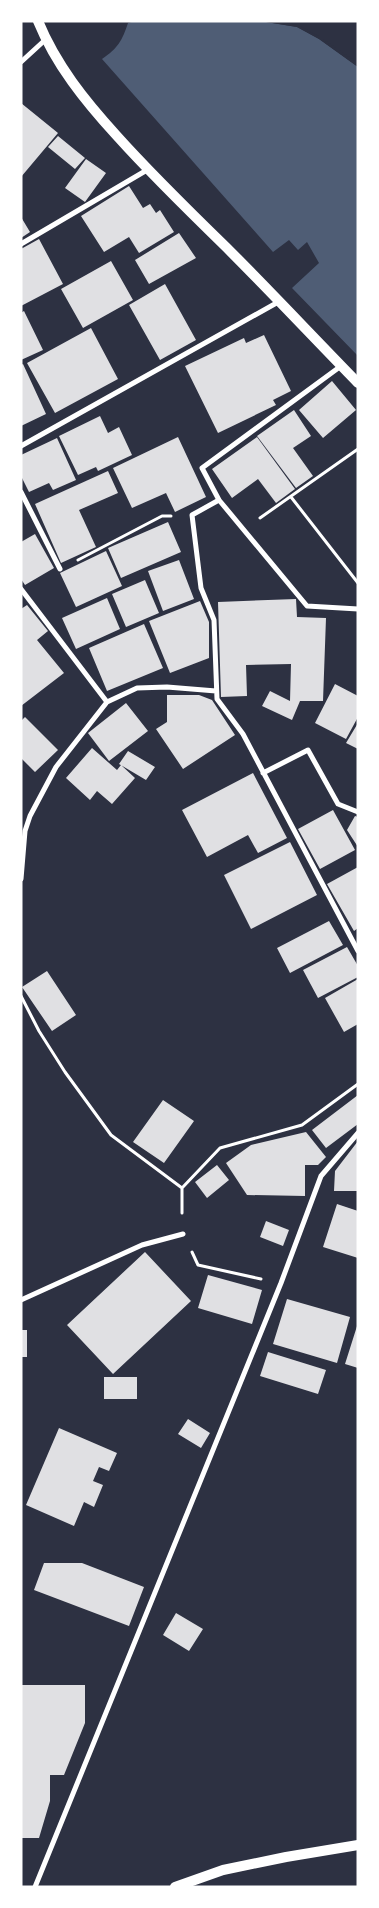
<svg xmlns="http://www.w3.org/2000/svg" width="379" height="1908" font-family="'Noto Sans',sans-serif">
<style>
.water{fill:#4f5d75}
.pier{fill:#2d3142}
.building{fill:#e0e0e3}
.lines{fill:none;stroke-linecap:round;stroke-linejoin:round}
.path{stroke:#fff;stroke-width:3}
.minor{stroke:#fff;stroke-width:5}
.secondary{stroke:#fff;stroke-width:10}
</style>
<rect width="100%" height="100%" fill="#2d3142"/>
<!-- water -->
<path class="water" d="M135 21H260L297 27 319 39 358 67V356L292 288 319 263 307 242 298 250 289 240 273 252 102 59C118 48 122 41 128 23Z"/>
<!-- pier -->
<path class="pier" d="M260 21H275L298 25 320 37 358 63V67L319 39 297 27Z"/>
<!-- building -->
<path class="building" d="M21 103 58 133 21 177Z
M58 136 85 158 75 169 48 147Z
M86 159 106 173 85 202 65 188Z
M129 186 143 208 150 204 156 213 160 210 174 232 139 253 129 237 104 252 81 216Z
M21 217 30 232 21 238Z
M179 233 196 258 149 284 135 260Z
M39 239 63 284 21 306V249Z
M111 261 133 300 83 328 61 289Z
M165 284 196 340 160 360 129 305Z
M24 311 43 350 21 360V313Z
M91 328 118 379 55 413 27 363Z
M264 335 291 391 273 400 276 405 218 433 185 366 244 338 246 343Z
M23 364 46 414 21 426V365Z
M332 381 356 410 323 438 299 410Z
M294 410 311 436 293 448 313 476 296 488 257 436Z
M100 416 108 433 119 427 132 455 98 471 96 467 78 475 59 436Z
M178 437 206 497 175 512 166 493 132 508 113 468Z
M257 437 295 489 276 503 258 479 232 498 212 469Z
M57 438 76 480 53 490 49 483 29 492 21 476V455Z
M108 471 118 493 79 510 96 547 61 563 35 504Z
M168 522 181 552 121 578 108 548Z
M35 534 54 568 25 585 21 579V542Z
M106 551 122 586 76 607 60 573Z
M179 560 194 599 163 611 148 571Z
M145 580 159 613 126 627 112 594Z
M107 598 120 629 76 649 62 618Z
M296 599 297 617 326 618 323 701H300L292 720 262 706 270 691 290 701 291 664 246 665 247 696 221 697 218 602Z
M200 601 209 622V658L170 673 149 621Z
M27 605 48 631 37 640 64 673 21 706V609Z
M144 624 163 668 107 691 89 648Z
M335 684 358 696V717L346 739 315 723Z
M167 695H199L212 700 235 735 183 769 156 729 167 722Z
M126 703 148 731 109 761 88 733Z
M25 717 58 750 35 772 21 758V721Z
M358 723V749L346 743Z
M92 748 117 770 121 765 135 778 112 804 97 791 90 800 66 778Z
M128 751 155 767 146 780 119 764Z
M253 773 287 838 258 853 248 835 207 857 182 810Z
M333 810 355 850 320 869 298 829Z
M355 816 358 817V847L347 830Z
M290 842 317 895 251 929 224 875Z
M358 867V928L354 931 327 884Z
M329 921 343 945 290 973 277 948Z
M347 947 358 966V977L318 998 303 970Z
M47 971 76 1015 52 1031 22 987Z
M358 979V1024L344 1032 325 998Z
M358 1095V1124L326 1148 312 1130Z
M163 1100 194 1121 164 1163 133 1142Z
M306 1132 326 1157 318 1165H305V1196L247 1195 226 1163 251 1145Z
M358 1141V1191H334L335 1171Z
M217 1165 229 1180 207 1198 195 1182Z
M337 1204 358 1211V1258L323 1247Z
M266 1221 289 1230 283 1246 260 1237Z
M145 1252 191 1301 113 1374 67 1325Z
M208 1275 262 1290 252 1324 198 1308Z
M287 1299 350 1317 337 1363 273 1344Z
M358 1323V1368L345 1364Z
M21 1330H27V1357H21Z
M268 1352 326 1370 318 1394 260 1376Z
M104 1377H137V1399H104Z
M188 1419 210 1433 201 1448 178 1434Z
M59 1428 117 1453 109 1471 99 1467 93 1481 103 1485 94 1507 84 1502 74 1526 26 1505Z
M44 1563H82L144 1587 129 1626 34 1590Z
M176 1613 203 1629 189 1651 163 1635Z
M21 1685H85V1723L64 1775H50V1801L39 1838H21Z"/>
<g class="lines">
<!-- path -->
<path class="path" d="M291 497 358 583
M260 518 358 449
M78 560 162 516H171
M21 996 39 1031 65 1072 111 1135 182 1188
M182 1213V1188L220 1148 302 1125 358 1084
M192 1252 198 1265 261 1279"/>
<!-- minor -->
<path class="minor" d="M21 62 45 40
M21 244 147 170
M341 366 202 468 219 500 192 515 201 588 214 620 217 699 243 734 358 951
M21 446 280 301
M21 492 60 569
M219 500 307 606 358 609
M21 589 107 702 137 688 167 687 216 691
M263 773 308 750 338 804 358 812
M21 879 25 831 30 816 56 767 107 702
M21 1300 142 1245 183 1234
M35 1887 281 1283 321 1176 358 1133"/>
<!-- secondary -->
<path class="secondary" d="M38 21C56 65 85 101 117 136 152 175 189 211 226 247 271 292 314 338 358 383
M175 1887 223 1870 286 1857 358 1845"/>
</g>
<!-- border -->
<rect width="379" height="1908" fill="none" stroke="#ffffff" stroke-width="45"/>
</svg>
